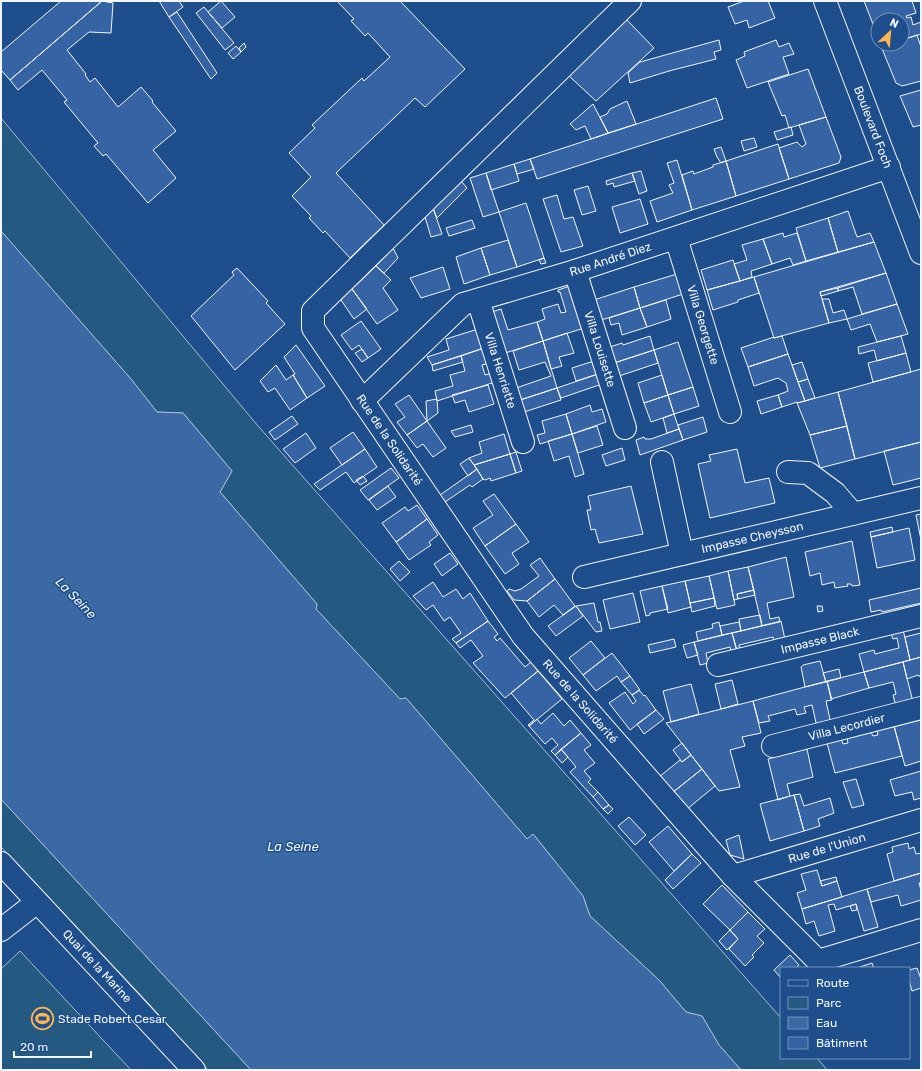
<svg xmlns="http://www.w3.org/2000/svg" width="922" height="1071" font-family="Rubik,sans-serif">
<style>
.green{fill:#245a82;stroke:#a8bbd7}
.water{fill:#3b69a3;stroke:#a8bbd7}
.building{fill:#3563a3;stroke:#f2f6ff}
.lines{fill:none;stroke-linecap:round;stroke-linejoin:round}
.minor-casing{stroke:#f2f6ff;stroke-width:24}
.major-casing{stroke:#f2f6ff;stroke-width:24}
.minor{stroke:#1f4e8c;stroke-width:22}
.major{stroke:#1f4e8c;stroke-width:22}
.labels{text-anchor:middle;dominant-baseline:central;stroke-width:3;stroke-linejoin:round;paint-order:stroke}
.street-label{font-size:12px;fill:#f2f6ff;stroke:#1f4e8c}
.poi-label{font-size:12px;fill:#f2f6ff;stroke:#1f4e8c;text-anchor:start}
.water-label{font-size:13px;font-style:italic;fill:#f2f6ff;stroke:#1f4e8c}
</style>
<rect width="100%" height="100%" fill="#1f4e8c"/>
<!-- green -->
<path class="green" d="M1 118 258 426 781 1018V1058H817L827 1070H741L719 1045 702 1016 686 1012 659 980 590 916 583 896 534 835 527 839 406 698 400 699 316 609 317 604 220 492 232 471 183 413 157 412 131 379 1 231Z
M1 799 226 1043 251 1070H208L149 1004 1 847Z
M20 951 131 1070H1V969Z"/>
<!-- water -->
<path class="water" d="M1 231 131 379 157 412 183 413 232 471 220 492 317 604 316 609 400 699 406 698 527 839 533 834 583 896 590 916 659 980 686 1012 702 1016 719 1045 741 1070H251L1 799Z"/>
<!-- building -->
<path class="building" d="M61 1H102L10 80 1 70V52Z
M102 1 113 3 111 33 89 32 67 50 86 74 85 75 90 82 95 78 118 107 141 87 153 101 152 102 176 131 153 150 176 178 148 203 106 154 103 156 94 146 98 143 64 102 67 100 42 70 18 90 10 80Z
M159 1H179L183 7 169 17Z
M221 1 235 17 222 28 208 12Z
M337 1H400L465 69 425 107 415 98 336 173 384 225 350 258 325 231 323 233 309 218 311 216 292 196 311 177 289 153 315 128 312 125 362 78 364 81 390 57 368 33 365 36 351 21 354 19Z
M744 1H768L775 18 749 28 747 20 735 24 728 7Z
M864 1H912L916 13 906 16 907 18 911 17 913 25 921 22V34L902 40V20H878V37Z
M204 7 234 43 225 50 196 13Z
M177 12 217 73 211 79 169 17Z
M625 18 654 48 596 101 568 75Z
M917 35 921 47V81L902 86 896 83 881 46 889 44H902V40Z
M719 40 721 50 714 52 716 59 669 71 630 83 628 73 640 62Z
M776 40 779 47 789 43 794 54 783 57 789 74 747 88 736 60 745 56 744 52Z
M244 43 246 47 241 52 239 48Z
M236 46 241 52 233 59 228 53Z
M808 69 826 117 789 128 785 115 782 116 768 82Z
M921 90V125L913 127 900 96Z
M716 98 723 119 537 179 530 159Z
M627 101 636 124 608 133 600 117 607 114 610 109Z
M593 104 608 133 591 139 585 126 576 130 570 124Z
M826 117 841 157 839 163 789 179 779 148 797 142 802 147 806 144 799 125Z
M791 127 793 135 777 140 774 132Z
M754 138 757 147 744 151 741 141Z
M778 144 789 179 736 196 726 161Z
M721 147 726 161 721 163 717 157 714 149Z
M530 159 534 169 517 174 514 164Z
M677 160 692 210 657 222 650 201 673 193 669 185 674 183 667 163Z
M726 161 736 196 692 210 682 175 693 171 694 174 713 167V165Z
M514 164 519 181 491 190 486 173Z
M641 171 647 191 639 194 632 173Z
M486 173 499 212 483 217 470 178Z
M632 173 635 181 614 187 613 183 607 185 606 181Z
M461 181 467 188 437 218 433 208Z
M588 186 596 211 582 215 574 190Z
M557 195 564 219 573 217 583 246 561 252 543 199Z
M640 199 648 224 620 233 612 207Z
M526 203 544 258 517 267 499 212Z
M433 208 442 234 431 237 425 217Z
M848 211 857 237 870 233 874 242 838 252 828 218Z
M828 218 838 252 806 261 796 228Z
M472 220 475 228 449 236 446 228Z
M783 233 784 237 797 233 806 261 793 265 790 258 772 264 763 239Z
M763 239 772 264 751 271 752 277 740 281 734 264 747 260 742 245Z
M508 240 517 267 490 275 481 248Z
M874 242 886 273 820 292 829 323 774 338 754 277Z
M393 248 398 258 384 273 376 266Z
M481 248 490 275 464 284 456 257Z
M544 258 546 263 541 264 539 260Z
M733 260 740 281 707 290 701 270Z
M376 266 391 280 383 288 398 310 377 324 352 289Z
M443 267 450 289 421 298 410 278Z
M237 268 268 301 266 303 285 324 235 370 191 316 234 275 232 272Z
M886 273 897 304 862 314 853 287 838 291V288Z
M677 274 683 294 640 308 634 287Z
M754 277 759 293 738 300V302L713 310 707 290Z
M570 286 584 328 543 341 537 322 545 319 542 309 558 304 561 313 566 312 560 292H558V290Z
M634 287 640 308 598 321 591 301Z
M838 288V291L821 296 820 292Z
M352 289 367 309 354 319 341 300Z
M822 299H829L833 313 844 310 847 319 829 323Z
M666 300 671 319 647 327 640 308Z
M897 304 908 334 877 342 870 324 851 330 847 319Z
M640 308 647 327 622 335 619 323 611 325 609 318Z
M501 309 508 330 537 322 543 341 502 354 489 313Z
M361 321 381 349 368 358 359 345 352 350 341 335Z
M478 329 484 348 432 365 427 357 449 350 446 339Z
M567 333 574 353 559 357 562 366 551 369 543 341Z
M650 336 654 350 611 364 607 348 622 343 623 345Z
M782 336 788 354 748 367 741 348 774 337V338Z
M901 336 906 353 877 361 874 350 859 354 858 347Z
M543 341 557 388 517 401 513 389 551 376 545 362 519 370 513 351Z
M678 342 693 387 668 395 654 350Z
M296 345 325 386 307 398 293 375 295 374 284 357Z
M484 348 489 363 482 365 485 375 492 373 495 382 437 401 435 391 453 386 450 375 465 371 461 356Z
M362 349 368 358 362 362 355 353Z
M654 350 658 363 616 377 611 364Z
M906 353 911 372 873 382 868 363Z
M788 354 805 401 797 403V402L782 407 778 395 788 391 786 383 778 378 754 386 748 367Z
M461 356 463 362 433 371 432 365Z
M594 361 598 374 576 381 572 368Z
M802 362 808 379 798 382 792 365Z
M276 365 286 380 293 375 307 398 290 410 275 388 268 392 260 381Z
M921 369V442L855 459 838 392Z
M598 374 602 384 561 398 557 388Z
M662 375 668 395 644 403 638 383Z
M808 379 815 398 805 401 798 382Z
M488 385 494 404 469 412 465 400 455 403 452 395Z
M693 387 699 406 674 414 668 395Z
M557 388 561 400 521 413 517 401Z
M838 392 847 426 810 435 797 403Z
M409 395 427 421 407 435 397 422 405 417 395 404Z
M668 395 674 414 651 422 644 403Z
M778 395 782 407 761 414 757 401Z
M437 399 438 413 427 421 426 401Z
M590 405 592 412 602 409 606 422 572 434 566 414Z
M566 414 572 434 540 444 537 435 545 433 542 421Z
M674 414 679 429 667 433 663 418Z
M292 416 298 424 275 440 269 432Z
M703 417 707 432 683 440 678 425Z
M427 421 446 448 433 457 423 444 417 448 407 435Z
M471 425 473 432 455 437 451 431Z
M597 426 603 445 578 453 572 434Z
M847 426 855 459 820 468 810 435Z
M679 429 683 440 640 455 636 440 644 437 645 439H651Z
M353 432 365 449 342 465 330 448Z
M306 433 316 448 295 463 283 449Z
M504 434 510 454 474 465 469 458 482 453 479 442Z
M572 434 584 474 575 477 569 456 554 461 548 441Z
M921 442V478L893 485 884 451Z
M622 448 625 460 606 466 602 455Z
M365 449 377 467 354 483 346 472 320 490 314 484Z
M737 449 745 483 769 478 775 503 710 518 698 464 711 461 709 455Z
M516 452 522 471 516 473 510 454Z
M510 454 516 473 491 481 490 478 485 480 483 479 474 465Z
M469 458 477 469 468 476 460 464Z
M391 468 399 478 368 500 360 490Z
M477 469 483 479 472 487 470 485 445 502 440 495Z
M363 476 367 481 360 485 356 480Z
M388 486 396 497 377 510 369 500Z
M631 486 643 534 599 543 595 529 591 530 587 510H591L588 496Z
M494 494 516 524 485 546 473 528 493 515 483 501Z
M417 505 427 519 396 542 382 523 405 507 408 511Z
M921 514V540L916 515Z
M427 519 438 535 429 542 431 545 409 560 396 542Z
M516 524 529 542 512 553 519 564 505 574 485 546Z
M892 527 893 532 871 537 870 532Z
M909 528 915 560 877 568 871 537Z
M852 541 860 585 852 586 851 584H847L848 586 835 588 834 582 822 585 820 573 810 576 805 552Z
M450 553 458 564 442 576 434 564Z
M786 557 794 597 767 603 770 619 779 617 780 622 762 626 748 567Z
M540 558 555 579 527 601 514 600 507 591 509 589 515 591 521 589 539 576 530 565Z
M399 561 410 572 400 581 390 569Z
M748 567 754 590 737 594 738 599 734 600 728 571Z
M728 571 735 605 717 609 709 576Z
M709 576 714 598 690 603 685 581Z
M555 579 575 606 563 615 554 605 539 617 527 601Z
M685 581 691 607 668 613 662 586Z
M433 582 443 597 456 589 463 599 470 593 488 621 456 643 452 639 461 633 450 617 444 621 433 605 426 610 413 596Z
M662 586 668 609 650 613V615L646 616 640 591Z
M921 588V603L882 612 881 610 871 612 869 600Z
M754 590 755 595 738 599 737 594Z
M633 593 640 622 610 629 603 600Z
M714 598 715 606 692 612 690 603Z
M594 603 598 622H600L602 631 596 632 576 606Z
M576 606 583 616 556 636 548 626Z
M817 606H822L823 611 818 612Z
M760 615 762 626 741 631 739 619Z
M488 621 498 634 494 637 497 641 500 638 525 667 531 662 538 671 505 698 473 663 483 656 471 640 460 648 456 643Z
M781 621 786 644 775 647 773 637 739 645 740 650H737L732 633Z
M719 622 722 635 698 641 696 632 713 628 712 624Z
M739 622 741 631 722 635 720 626Z
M902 625 910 660 864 672 859 654 874 650 875 654 899 648 897 638 893 639 889 628Z
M732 633 738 656 732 657 730 647 706 653 708 663 700 665 694 642Z
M921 633V657L910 660 905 637Z
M674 639 676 647 650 653 648 645Z
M591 641 605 658 583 675 569 658Z
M694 642 698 655 687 658 683 645Z
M612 653 630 676 621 682 617 676 596 691 583 675Z
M921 657V676H918V675L907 679 903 662Z
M820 661 826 682 805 687 801 667 803 665Z
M903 662 913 702 896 707 893 695 896 694 893 682 869 688 864 672Z
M839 669 841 678 826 682 823 673Z
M538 671 562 699 529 726 528 725 534 720 511 693Z
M864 672 869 688 831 699 827 681Z
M630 676 640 690 632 695 621 682Z
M732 680 738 704 721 709 715 684Z
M827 681 832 700 826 701 831 724 817 727 812 705 804 707 806 713 797 715 795 709 768 716 770 721 759 723 753 701Z
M691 684 699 714 671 722 663 691Z
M639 690 644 696 645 695 656 710 630 730 609 703 625 692 633 704 636 701 632 695Z
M753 701 761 733 742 737 745 746 730 750 740 787 719 791 666 723Z
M656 710 664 719 644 734 637 724Z
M553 713 564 726 570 720 581 733 555 755 551 751 558 745 552 738 545 744 529 726 537 719 541 724Z
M921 719V761L905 766 894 726Z
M894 726 902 756 835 773 827 743 841 739 843 744 848 743 847 738 871 732 873 736 878 735 877 730Z
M581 733 591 745 584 750 595 763 584 771 591 779 588 782 598 792 593 797 570 772 576 767 561 749Z
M682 743 691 755 682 762 673 750Z
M561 749 568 757 562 763 555 755Z
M807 749 813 777 787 784 790 796 778 800 768 759Z
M691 755 702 769 672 793 659 777 680 760 682 762Z
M702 769 715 786 686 810 672 793Z
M921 771V798L914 800 912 792 895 796 890 780Z
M856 779 864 805 852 808 843 782Z
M598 792 609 805 603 809 593 797Z
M800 794 804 806 830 798 834 813 818 819 820 826 804 831 794 795Z
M794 795 804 831 770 841 760 804Z
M609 805 613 809 608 814 603 809Z
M629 817 646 835 635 845 618 826Z
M668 826 692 854 674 871 649 842Z
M739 835 744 859 730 855 726 840Z
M908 843 909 849 914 847 916 854 921 853V873L894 881 887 854 893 852 892 847Z
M692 854 701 863 673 889 665 880Z
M817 870 822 886 837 881 842 897 802 909 797 893 806 890 801 874Z
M921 873V883H919L921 890V900L901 906 898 895 871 902 867 889Z
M836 877 837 881 822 886 820 881Z
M722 885 748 912 730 930 703 904Z
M867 889 878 927 864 931 856 904 836 910 834 904 828 905 835 931 819 936 814 921 806 924 802 909Z
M856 904 857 910 852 911 850 906Z
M748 912 765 929 757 936 764 943 752 955 754 957 745 966 729 949 738 939 730 930Z
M730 930 738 939 727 950 719 941Z
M790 955 799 965 796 968H781V978L774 970Z
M872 963 874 968H857Z
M917 968 921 979V988L912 991 909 980V970Z"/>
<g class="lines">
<defs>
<g id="minor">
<path id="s1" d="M630 1 313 311V328L523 636 733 876 818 961 921 930"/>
<path id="s2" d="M676 238 730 412"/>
<path id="s3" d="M575 271 625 428"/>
<path id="s4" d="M478 300 523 442"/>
<path id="s5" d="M362 401 463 304 575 271 889 167"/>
<path d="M662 462 682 554"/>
<path d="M788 472 808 473 835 493 853 514"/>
<path id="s6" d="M584 577 921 498"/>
<path id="s7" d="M718 665 921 616"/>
<path id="s8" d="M773 746 921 708"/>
<path id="s9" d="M1 863 194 1070"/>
<path id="s10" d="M733 876 921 820"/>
<path d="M1 930 37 902"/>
</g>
<g id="major">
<path id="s11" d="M825 1 921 253"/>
</g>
</defs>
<!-- minor casing -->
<use href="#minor" class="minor-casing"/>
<!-- major casing -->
<use href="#major" class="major-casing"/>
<!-- minor -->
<use href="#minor" class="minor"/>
<!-- major -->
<use href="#major" class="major"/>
</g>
<!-- icons -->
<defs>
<symbol id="stadium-ring" viewBox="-11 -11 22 22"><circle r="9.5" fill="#1f4e8c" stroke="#ffb74d" stroke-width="1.5"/><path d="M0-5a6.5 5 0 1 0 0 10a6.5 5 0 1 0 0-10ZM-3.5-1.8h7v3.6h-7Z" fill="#ffb74d"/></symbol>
</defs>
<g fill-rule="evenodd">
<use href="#stadium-ring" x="30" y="1006" width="25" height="25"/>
</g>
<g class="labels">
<!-- street labels -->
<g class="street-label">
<text stroke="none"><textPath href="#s11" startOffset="135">Boulevard Foch</textPath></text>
<text stroke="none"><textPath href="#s5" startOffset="294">Rue André Diez</textPath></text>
<text stroke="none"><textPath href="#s2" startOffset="91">Villa Georgette</textPath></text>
<text stroke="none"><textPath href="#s3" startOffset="82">Villa Louisette</textPath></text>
<text stroke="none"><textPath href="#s4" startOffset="74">Villa Henriette</textPath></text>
<text stroke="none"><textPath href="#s1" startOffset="596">Rue de la Solidarité</textPath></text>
<text stroke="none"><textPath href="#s6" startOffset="173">Impasse Cheysson</textPath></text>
<text stroke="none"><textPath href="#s7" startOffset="105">Impasse Black</textPath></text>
<text stroke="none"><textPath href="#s1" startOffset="920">Rue de la Solidarité</textPath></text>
<text stroke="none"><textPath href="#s8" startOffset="76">Villa Lecordier</textPath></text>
<text stroke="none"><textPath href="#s10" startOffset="98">Rue de l'Union</textPath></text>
<text stroke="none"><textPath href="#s9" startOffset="141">Quai de la Marine</textPath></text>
</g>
<!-- poi labels -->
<g class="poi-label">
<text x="58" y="1019">Stade Robert Cesar</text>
</g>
<!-- water labels -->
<g class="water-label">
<text transform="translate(76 598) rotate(46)">La Seine</text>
<text x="293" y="846">La Seine</text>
</g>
</g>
<!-- border -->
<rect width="922" height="1071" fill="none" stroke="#f2f6ff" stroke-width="4"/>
<!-- legend -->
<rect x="780" y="967" width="130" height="92" fill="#1f4e8c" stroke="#7391ba"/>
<rect x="788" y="980" width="20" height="6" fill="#1f4e8c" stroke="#7391ba"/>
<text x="816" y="987" font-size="12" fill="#f2f6ff">Route</text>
<rect x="788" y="997" width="20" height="12" fill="#245a82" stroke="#7391ba"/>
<text x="816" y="1007" font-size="12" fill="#f2f6ff">Parc</text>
<rect x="788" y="1017" width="20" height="12" fill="#3b69a3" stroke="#7391ba"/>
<text x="816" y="1027" font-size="12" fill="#f2f6ff">Eau</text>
<rect x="788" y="1037" width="20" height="12" fill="#3563a3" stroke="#7391ba"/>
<text x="816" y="1047" font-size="12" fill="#f2f6ff">Bâtiment</text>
<!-- north arrow -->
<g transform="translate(890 32) rotate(26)"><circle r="19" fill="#1f4e8c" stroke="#7391ba"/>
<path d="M0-3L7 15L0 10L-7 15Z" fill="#ffb74d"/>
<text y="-6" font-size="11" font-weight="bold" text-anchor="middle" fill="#f2f6ff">N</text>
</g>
<!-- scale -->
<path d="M14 1051v6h77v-6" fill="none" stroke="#f2f6ff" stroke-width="2"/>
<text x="20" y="1051" font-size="12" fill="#f2f6ff" stroke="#1f4e8c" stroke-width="3" paint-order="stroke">20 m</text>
</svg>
